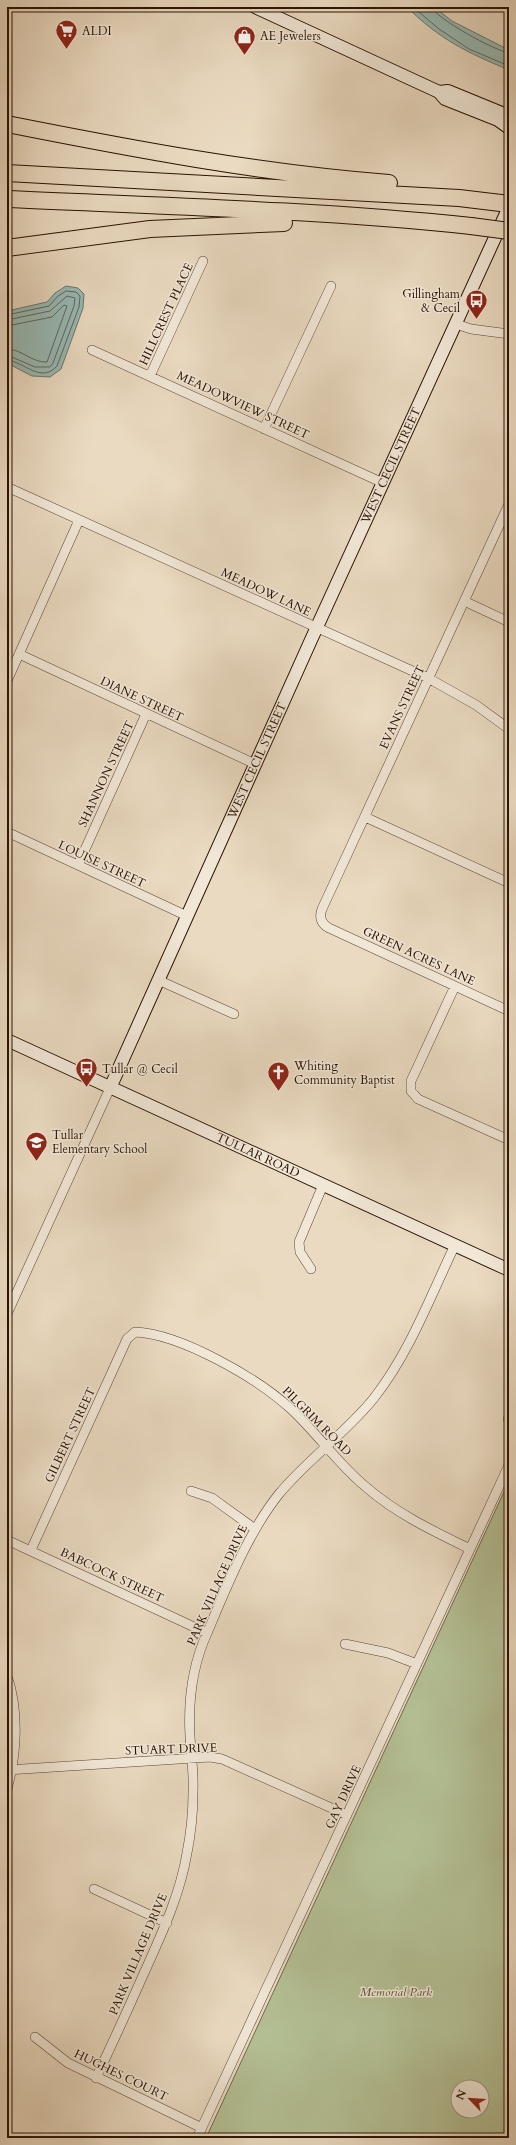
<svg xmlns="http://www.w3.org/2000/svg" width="516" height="2145" font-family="Cardo,serif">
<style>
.green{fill:#b4c095;stroke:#6e694c;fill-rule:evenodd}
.water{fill:#98bab6;stroke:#6c776e}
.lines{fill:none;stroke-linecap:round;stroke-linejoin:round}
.shore{stroke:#60665c;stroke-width:1}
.minor-casing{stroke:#594432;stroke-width:10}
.secondary-casing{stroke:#291202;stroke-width:14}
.motorway-casing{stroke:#291202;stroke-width:18}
.minor{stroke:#f1e7d7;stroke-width:9}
.secondary{stroke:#f1e7d7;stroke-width:12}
.motorway{stroke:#eadac1;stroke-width:16}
.motorway-bridge-casing{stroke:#291202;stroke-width:18;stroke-linecap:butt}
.motorway-bridge{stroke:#eadac1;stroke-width:16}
.labels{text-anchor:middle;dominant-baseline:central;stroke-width:3;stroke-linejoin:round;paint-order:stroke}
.poi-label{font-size:12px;fill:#291202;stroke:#f1e7d7;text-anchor:start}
.street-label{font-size:12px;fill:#291202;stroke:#f1e7d7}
.park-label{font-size:12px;font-style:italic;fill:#5a4f35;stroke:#f1e7d7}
</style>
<rect width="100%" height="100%" fill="#eadac1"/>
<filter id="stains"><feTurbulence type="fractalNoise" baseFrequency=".005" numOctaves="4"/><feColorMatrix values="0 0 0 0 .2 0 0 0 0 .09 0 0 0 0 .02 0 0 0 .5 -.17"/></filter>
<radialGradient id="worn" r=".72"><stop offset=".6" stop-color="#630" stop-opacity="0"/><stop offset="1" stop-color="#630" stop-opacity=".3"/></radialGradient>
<!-- green -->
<path class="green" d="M509 1481V2138H206L497 1507ZM458 2087H482V2111H458Z"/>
<!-- water -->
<path class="water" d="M407 7H434L452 21 509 50V70C468 53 439 39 407 7Z
M66 286 78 288 84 294 83 308 61 369 50 377 32 376 7 363V311L47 302 55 293Z"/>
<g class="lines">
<!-- shore -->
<path class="shore" d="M413 7 439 29 469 49 509 66
M432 7C433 17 497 52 509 53
M7 315 49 306 58 296 66 291 76 292 80 296 79 307 57 366C41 384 25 362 7 360
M7 320 50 311 67 296 75 298 74 306 53 363 50 367H35L7 355
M7 326 52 317 64 305 67 306 47 362C32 363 22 349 7 349"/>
<defs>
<path id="minor" d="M456 324 471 329 509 334
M92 350 383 483
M150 376 203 261
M264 429 331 286
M7 487 428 678 476 705 509 729
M509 504 322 909C319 917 321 924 329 928L509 1011
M464 601 509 622
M19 654 255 764
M7 681 79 520
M365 817 509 883
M7 832 187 916
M78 865 146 714
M158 980 234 1014
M455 986 411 1081V1091L418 1099 509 1140
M311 1269 300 1252 299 1242 323 1185
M7 1314 110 1088
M508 1419H509
M191 1491 212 1498 255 1529
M7 1540 207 1633
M31 1550 127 1339 135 1332C181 1334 257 1378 291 1409 317 1433 338 1464 366 1487 397 1514 433 1531 470 1549
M345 1644 388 1653 417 1664
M7 1676C19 1710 17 1754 7 1789
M7 1770 210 1757 222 1759 347 1815
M94 1889 167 1923
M35 2037 68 2063 202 2128
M96 2078C113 2042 129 2007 145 1971 162 1933 180 1895 187 1853 191 1833 193 1812 193 1792 194 1773 191 1755 190 1736 188 1701 193 1663 208 1631 227 1586 249 1531 279 1494 308 1459 346 1433 374 1398 410 1352 430 1297 455 1245
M197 2138 509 1465"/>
<g id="secondary">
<path d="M255 7 439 92 445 99 498 120 509 128"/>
<path d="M439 92 448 91 509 116"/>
<path id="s1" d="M7 1040 509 1270"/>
<path id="s2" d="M110 1088 311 640 509 207"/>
</g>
<path id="motorway" d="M7 124C133 149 260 173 389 183
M7 173 459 198 509 204
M7 199C162 206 317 210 471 226
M7 248 150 229 284 223"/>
</defs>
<!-- minor casing -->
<use href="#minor" class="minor-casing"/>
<!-- secondary casing -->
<use href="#secondary" class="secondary-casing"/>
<!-- motorway casing -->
<use href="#motorway" class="motorway-casing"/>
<!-- minor -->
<use href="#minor" class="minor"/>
<!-- secondary -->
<use href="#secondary" class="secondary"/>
<!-- motorway -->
<use href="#motorway" class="motorway"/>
<defs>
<path id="motorway-bridge" d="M471 226 509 231"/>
</defs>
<!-- motorway-bridge casing -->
<use href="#motorway-bridge" class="motorway-bridge-casing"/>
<!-- motorway-bridge -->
<use href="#motorway-bridge" class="motorway-bridge"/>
</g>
<!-- icons -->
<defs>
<symbol id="supermarket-pin" viewBox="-11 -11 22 30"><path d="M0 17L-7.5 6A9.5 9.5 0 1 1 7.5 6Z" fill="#8f2418" stroke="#f1e7d7"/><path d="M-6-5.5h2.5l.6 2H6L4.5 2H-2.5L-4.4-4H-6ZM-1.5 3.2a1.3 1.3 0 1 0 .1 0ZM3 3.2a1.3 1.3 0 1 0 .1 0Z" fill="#fff"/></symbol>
<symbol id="shop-pin" viewBox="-11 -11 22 30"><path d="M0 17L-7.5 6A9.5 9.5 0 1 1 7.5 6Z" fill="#8f2418" stroke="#f1e7d7"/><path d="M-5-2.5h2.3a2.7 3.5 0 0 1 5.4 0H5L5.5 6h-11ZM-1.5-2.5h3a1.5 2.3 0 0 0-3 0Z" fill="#fff"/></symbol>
<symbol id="bus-pin" viewBox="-11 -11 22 30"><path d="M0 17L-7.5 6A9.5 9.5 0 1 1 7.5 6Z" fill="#8f2418" stroke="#f1e7d7"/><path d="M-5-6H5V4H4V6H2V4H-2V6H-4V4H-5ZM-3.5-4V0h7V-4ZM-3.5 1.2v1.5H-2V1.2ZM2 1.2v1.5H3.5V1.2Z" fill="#fff"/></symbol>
<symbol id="church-pin" viewBox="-11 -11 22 30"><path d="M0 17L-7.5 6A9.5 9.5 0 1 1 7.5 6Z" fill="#8f2418" stroke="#f1e7d7"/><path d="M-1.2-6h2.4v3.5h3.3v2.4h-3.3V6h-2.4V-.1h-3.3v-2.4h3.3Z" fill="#fff"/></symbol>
<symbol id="school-pin" viewBox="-11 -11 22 30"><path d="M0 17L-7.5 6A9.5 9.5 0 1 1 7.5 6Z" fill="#8f2418" stroke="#f1e7d7"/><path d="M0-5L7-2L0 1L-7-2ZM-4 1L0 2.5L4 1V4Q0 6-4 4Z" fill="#fff"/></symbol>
</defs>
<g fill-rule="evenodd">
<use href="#supermarket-pin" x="54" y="18" width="25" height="34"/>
<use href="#shop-pin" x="232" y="24" width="25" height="34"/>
<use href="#bus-pin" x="464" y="288" width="25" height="34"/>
<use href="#bus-pin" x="74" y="1056" width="25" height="34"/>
<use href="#church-pin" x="266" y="1060" width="25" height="34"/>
<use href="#school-pin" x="24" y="1130" width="25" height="34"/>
</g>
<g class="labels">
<!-- poi labels -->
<g class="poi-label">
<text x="82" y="31">ALDI</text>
<text x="260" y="36">AE Jewelers</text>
<text x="460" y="294" text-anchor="end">Gillingham<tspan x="460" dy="14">&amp; Cecil</tspan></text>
<text x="294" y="1066">Whiting<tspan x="294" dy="14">Community Baptist</tspan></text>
<text x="102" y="1069">Tullar @ Cecil</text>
<text x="52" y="1135">Tullar<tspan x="52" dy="14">Elementary School</tspan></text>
</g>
<!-- street labels -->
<g class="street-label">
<text transform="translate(166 314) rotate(-65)">HILLCREST PLACE</text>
<text transform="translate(243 405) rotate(25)">MEADOWVIEW STREET</text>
<text stroke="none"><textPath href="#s2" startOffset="683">WEST CECIL STREET</textPath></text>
<text transform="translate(266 592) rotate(25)">MEADOW LANE</text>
<text transform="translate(142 699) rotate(25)">DIANE STREET</text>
<text transform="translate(402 707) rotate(-65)">EVANS STREET</text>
<text stroke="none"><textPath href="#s2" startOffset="359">WEST CECIL STREET</textPath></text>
<text transform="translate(106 774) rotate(-65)">SHANNON STREET</text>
<text transform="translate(102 864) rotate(25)">LOUISE STREET</text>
<text transform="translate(419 956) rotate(25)">GREEN ACRES LANE</text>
<text stroke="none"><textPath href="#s1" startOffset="276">TULLAR ROAD</textPath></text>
<text transform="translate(317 1421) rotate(45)">PILGRIM ROAD</text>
<text transform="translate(70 1435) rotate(-65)">GILBERT STREET</text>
<text transform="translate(112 1575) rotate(25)">BABCOCK STREET</text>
<text transform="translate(217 1585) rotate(-66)">PARK VILLAGE DRIVE</text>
<text transform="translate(171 1749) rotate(-2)">STUART DRIVE</text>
<text transform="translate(343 1797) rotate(-65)">GAY DRIVE</text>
<text transform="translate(138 1954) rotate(-67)">PARK VILLAGE DRIVE</text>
<text transform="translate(121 2075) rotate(26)">HUGHES COURT</text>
</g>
<!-- park labels -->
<g class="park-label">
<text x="396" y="1992">Memorial Park</text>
</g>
</g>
<!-- margin -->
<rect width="516" height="2145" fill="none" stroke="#eadac1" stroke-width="24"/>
<rect x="8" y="8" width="500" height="2129" fill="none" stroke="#291202" stroke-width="2"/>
<rect x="12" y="12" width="492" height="2121" fill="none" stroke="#291202"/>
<!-- north arrow -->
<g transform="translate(470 2099) rotate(295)"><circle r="19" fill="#f1e7d7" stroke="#a19282"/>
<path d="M0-3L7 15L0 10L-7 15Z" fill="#8f2418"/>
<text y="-6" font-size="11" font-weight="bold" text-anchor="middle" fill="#291202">N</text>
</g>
<rect width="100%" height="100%" filter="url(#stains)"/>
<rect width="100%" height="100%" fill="url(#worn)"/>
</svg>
